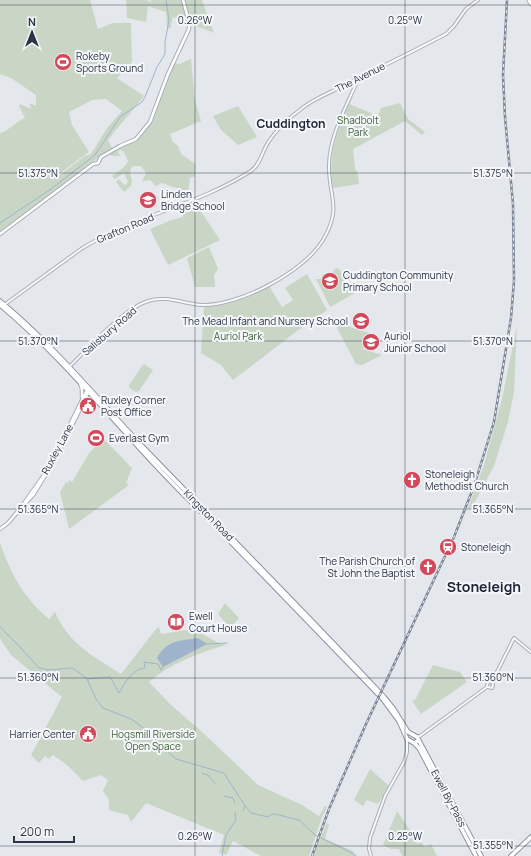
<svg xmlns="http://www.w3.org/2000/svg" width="531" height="856" font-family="Manrope,sans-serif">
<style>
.green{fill:#c9d6c5;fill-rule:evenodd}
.water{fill:#9fb4cc}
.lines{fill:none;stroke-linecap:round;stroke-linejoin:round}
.stream{stroke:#9fb4cc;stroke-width:1}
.tertiary-casing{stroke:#a9aeb7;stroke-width:4}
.secondary-casing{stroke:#a9aeb7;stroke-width:4.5}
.primary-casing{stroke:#a3abb8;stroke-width:5}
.trunk-casing{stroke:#8b94a3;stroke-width:5.5}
.tertiary{stroke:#f7f8fa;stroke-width:2}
.secondary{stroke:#fff;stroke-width:2.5}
.primary{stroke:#fff;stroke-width:3}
.trunk{stroke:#fff;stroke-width:3.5}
.rail-casing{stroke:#7d8696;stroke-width:2.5}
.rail{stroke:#f4f6f9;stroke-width:1;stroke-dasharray:3;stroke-linecap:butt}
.ticks{fill:none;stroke:#2b3445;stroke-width:1;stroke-opacity:0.45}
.labels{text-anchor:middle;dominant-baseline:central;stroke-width:4;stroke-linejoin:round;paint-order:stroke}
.poi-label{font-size:10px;fill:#2b3445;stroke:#f4f6f9;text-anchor:start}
.street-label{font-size:10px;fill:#2b3445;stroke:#f4f6f9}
.park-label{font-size:10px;fill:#3f6138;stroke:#f4f6f9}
.quarter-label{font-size:12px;font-weight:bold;fill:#1d2536;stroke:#f4f6f9}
.district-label{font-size:14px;font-weight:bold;fill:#1d2536;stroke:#f4f6f9}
.ticks-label{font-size:10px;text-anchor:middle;fill:#2b3445;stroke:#f4f6f9;stroke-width:4;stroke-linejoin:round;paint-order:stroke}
</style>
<rect width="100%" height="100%" fill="#e4e7ec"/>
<!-- green -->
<path class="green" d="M0 0H90L98 29 113 23H131L132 62 117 78 144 96C133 111 119 125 108 140L112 148 118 144 119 145 89 164 50 196 0 231V133C10 130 15 122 25 118L19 106 20 104 31 109 29 103 36 106V95L11 78 0 74ZM106 99 122 111 107 128 91 154 85 156 56 178 55 177 89 152 72 125 69 112 92 100Z
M126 0H147L153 3 150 0H162L160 2 163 0H202L214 33 173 17 170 29 167 27 166 12 148 6 146 22 127 18Z
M191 59 195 100 201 121 170 134 172 141 178 146 181 154 194 163 196 166 195 176 190 178 188 192 185 197 176 188 162 183 156 186 150 180 142 181 146 173 141 166H134L131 168 130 174 132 181 131 186 124 192 116 182 119 179 123 184 126 185 128 182 124 173 115 179 112 176 125 166 128 161 124 152 121 150 118 151 120 156H112L109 154 135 140 150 125 154 118 164 85 173 63 179 64Z
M400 103 408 119 425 132 422 135 405 121 353 149 355 169 357 171 359 184 333 188C328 155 336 134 349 104L378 116 381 108Z
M238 106 257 137 238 145 221 130 213 116Z
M194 201 220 240 168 265 150 229 172 220 183 217 182 211 179 207Z
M209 247 218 269 214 275 215 287H195L187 258Z
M336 268 339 269 355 293 330 307 316 279H321L323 274H331Z
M307 274 327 310 297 331 233 380 221 365 201 353 204 307C230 306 246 298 269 286L282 307 293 300 285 288Z
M345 319 350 327 369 333 363 349 382 355 362 365 356 364 336 326 337 323Z
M517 325 514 392 508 422 494 466 471 509 468 508 484 465 502 399Z
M144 364 153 370 139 391 136 392 129 387V385L142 366Z
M101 436 132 468 126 483 129 485 69 529 60 492 66 482 68 483 69 480 72 482 89 453 97 445Z
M0 543C11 574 23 597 49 619L55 612C69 644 93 656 121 674L156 629 159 627 161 634 193 629 217 642 226 645C199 653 171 663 149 682L170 704 201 731 258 785 302 805 319 816 325 806 327 807 322 817 309 856H261L233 841 226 855 219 853 224 835 146 803 131 822 128 815 109 810V800L103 791 108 780 101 775 83 781 67 765 53 755 49 759 45 756 39 763 31 755 62 697 11 655 0 639Z
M225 603 239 618 230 628 218 614Z
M433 665 460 672 467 682 421 714 412 701 415 700Z
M370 769 389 786 378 804 367 800 363 806 354 800Z
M397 811 416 839 417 844 421 842 425 847 431 844 437 856H402L399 849H391L383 845Z
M327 823 329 824 325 839 353 851 357 856H313Z"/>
<!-- water -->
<path class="water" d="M198 638 207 644 163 667 157 658C167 640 179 641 198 638Z"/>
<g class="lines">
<!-- stream -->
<path class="stream" d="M0 223 51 189 95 155 120 117 142 102 145 97 157 67 165 54V42L169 20 166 0
M412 616H413
M0 627 19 646 39 668 49 670 71 668 74 669 87 679 96 699 103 708 131 719 141 726 176 759 224 773 245 806 251 813 268 817 272 814H275L299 820 315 835 352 853 355 856
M207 644 227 643
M87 679 110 677 119 693C125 683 132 669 145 668L144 662 158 664 161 670 163 667
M202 773 208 775 215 783
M224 796 233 798 235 803
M243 811 244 807
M222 856 226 835 236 820 235 812"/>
<defs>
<path id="tertiary" d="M4 305 81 249C134 216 198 205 251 171 261 164 262 151 269 141 277 129 289 118 301 109 313 99 329 93 343 86 377 69 412 52 446 34L454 26 466 9 478 0
M70 366C90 347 123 309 148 301 166 295 184 304 202 305 239 306 304 272 323 240 343 206 328 197 329 164 330 136 345 109 356 84L355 80
M492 682 514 638 531 652
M487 686 488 682H492
M488 687 492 688 493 685 492 682
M417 737 420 736 487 687
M371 856 369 849 370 838 385 796 404 762 407 752V740"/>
<path id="secondary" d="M0 234 93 164 98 163 101 157 120 146 136 139 150 122 168 74 189 29V22L183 0
M80 383 82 389V397
M22 507 33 495 54 461 89 391
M0 529 8 523 20 509 44 475 61 443 87 390"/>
<path id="primary" d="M529 0 531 4"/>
<path id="trunk" d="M0 301C52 344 94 395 140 444 221 528 304 611 384 697L393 708 408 732 417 737 481 856
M0 305C77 369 136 452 210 520
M228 539 382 698 399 721 407 739 414 743 418 741
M414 743 419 748 476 856
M511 856 531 837"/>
</defs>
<!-- tertiary casing -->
<use href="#tertiary" class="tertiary-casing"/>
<!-- secondary casing -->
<use href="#secondary" class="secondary-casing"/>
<!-- primary casing -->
<use href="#primary" class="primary-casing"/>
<!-- trunk casing -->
<use href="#trunk" class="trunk-casing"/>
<!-- tertiary -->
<use href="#tertiary" class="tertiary"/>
<!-- secondary -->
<use href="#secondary" class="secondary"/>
<!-- primary -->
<use href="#primary" class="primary"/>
<!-- trunk -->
<use href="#trunk" class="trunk"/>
<defs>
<path id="rail" d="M312 856 329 809 366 724 454 537 474 486 494 422 511 318 514 281 513 204 505 117 503 75 507 0"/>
</defs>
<!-- rail casing -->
<use href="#rail" class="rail-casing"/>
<!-- rail -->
<use href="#rail" class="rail"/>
</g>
<!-- ticks -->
<path class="ticks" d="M195 0V856M405 0V856M0 5H531M0 173H531M0 341H531M0 509H531M0 678H531M0 846H531"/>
<!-- icons -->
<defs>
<symbol id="stadium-disc" viewBox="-11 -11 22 22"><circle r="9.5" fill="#d1495b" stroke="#f4f6f9"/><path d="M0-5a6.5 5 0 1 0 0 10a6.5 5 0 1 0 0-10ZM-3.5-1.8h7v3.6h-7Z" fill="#fff"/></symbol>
<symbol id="school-disc" viewBox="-11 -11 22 22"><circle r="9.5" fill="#d1495b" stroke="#f4f6f9"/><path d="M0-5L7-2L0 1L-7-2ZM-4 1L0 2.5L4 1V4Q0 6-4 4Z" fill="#fff"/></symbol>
<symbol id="civic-disc" viewBox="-11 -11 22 22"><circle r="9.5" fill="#d1495b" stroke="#f4f6f9"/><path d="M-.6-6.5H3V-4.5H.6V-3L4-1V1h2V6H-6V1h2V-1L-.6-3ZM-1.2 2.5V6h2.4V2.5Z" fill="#fff"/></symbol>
<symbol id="church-disc" viewBox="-11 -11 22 22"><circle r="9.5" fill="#d1495b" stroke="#f4f6f9"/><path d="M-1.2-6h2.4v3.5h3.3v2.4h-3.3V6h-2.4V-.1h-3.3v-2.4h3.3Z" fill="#fff"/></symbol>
<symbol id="station-disc" viewBox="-11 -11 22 22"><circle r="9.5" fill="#d1495b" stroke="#f4f6f9"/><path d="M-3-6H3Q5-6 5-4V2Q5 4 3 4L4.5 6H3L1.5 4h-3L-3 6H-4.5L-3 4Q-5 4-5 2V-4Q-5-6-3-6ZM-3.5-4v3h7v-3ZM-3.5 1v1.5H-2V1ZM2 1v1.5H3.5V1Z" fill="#fff"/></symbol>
<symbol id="library-disc" viewBox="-11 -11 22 22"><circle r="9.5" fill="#d1495b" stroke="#f4f6f9"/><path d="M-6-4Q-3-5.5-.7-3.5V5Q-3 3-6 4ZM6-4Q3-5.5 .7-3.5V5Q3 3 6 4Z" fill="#fff"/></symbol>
</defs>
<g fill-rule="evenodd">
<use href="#stadium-disc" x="53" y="52" width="20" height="20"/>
<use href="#school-disc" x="138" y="190" width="20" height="20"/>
<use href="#school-disc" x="320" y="271" width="20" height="20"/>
<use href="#school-disc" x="351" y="311" width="20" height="20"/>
<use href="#school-disc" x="361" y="332" width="20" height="20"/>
<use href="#civic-disc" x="78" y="396" width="20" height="20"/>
<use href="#stadium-disc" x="86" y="428" width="20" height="20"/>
<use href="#church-disc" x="402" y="470" width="20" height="20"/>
<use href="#station-disc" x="438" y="537" width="20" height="20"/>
<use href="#church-disc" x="418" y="557" width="20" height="20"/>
<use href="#library-disc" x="166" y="612" width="20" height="20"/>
<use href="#civic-disc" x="78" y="724" width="20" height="20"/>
</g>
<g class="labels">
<!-- poi labels -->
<g class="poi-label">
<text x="76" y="56">Rokeby<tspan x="76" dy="12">Sports Ground</tspan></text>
<text x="161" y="194">Linden<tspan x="161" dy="12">Bridge School</tspan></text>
<text x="343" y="275">Cuddington Community<tspan x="343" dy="12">Primary School</tspan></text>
<text x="348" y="321" text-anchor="end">The Mead Infant and Nursery School</text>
<text x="384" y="336">Auriol<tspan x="384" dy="12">Junior School</tspan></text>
<text x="101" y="400">Ruxley Corner<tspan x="101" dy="12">Post Office</tspan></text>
<text x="109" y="438">Everlast Gym</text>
<text x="425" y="474">Stoneleigh<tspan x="425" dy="12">Methodist Church</tspan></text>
<text x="461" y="547">Stoneleigh</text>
<text x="415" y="561" text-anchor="end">The Parish Church of<tspan x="415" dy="12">St John the Baptist</tspan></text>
<text x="189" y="616">Ewell<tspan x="189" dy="12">Court House</tspan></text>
<text x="75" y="734" text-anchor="end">Harrier Center</text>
</g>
<!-- street labels -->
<g class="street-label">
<text transform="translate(360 77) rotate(-27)">The Avenue</text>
<text transform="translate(125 228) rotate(-23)">Grafton Road</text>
<text transform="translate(109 331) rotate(-41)">Salisbury Road</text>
<text transform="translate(57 449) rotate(-62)">Ruxley Lane</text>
<text transform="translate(209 515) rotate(46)">Kingston Road</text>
<text transform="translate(449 798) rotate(62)">Ewell By-Pass</text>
</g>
<!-- park labels -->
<g class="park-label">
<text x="358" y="120">Shadbolt<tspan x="358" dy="12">Park</tspan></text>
<text x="238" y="336">Auriol Park</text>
<text x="153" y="734">Hogsmill Riverside<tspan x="153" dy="12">Open Space</tspan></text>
</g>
<!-- quarter labels -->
<g class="quarter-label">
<text x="291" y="123">Cuddington</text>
</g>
<!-- district labels -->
<g class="district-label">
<text x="484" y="586">Stoneleigh</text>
</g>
</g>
<g class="ticks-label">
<text x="195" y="24">0.26°W</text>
<text x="405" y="24">0.25°W</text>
<text x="38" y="177">51.375°N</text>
<text x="493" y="177">51.375°N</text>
<text x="38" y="345">51.370°N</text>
<text x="493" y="345">51.370°N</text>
<text x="38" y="513">51.365°N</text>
<text x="493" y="513">51.365°N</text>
<text x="38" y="681">51.360°N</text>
<text x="493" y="681">51.360°N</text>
<text x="195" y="840">0.26°W</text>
<text x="405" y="840">0.25°W</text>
<text x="493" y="849">51.355°N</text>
</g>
<!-- north arrow -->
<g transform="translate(32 32)" stroke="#f4f6f9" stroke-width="3" paint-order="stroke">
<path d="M0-3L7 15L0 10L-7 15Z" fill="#2b3445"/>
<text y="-6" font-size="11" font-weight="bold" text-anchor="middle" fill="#2b3445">N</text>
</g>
<!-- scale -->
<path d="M14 836v6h60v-6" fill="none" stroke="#2b3445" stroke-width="2"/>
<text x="20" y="836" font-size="12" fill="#2b3445" stroke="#f4f6f9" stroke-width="3" paint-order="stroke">200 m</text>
</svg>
